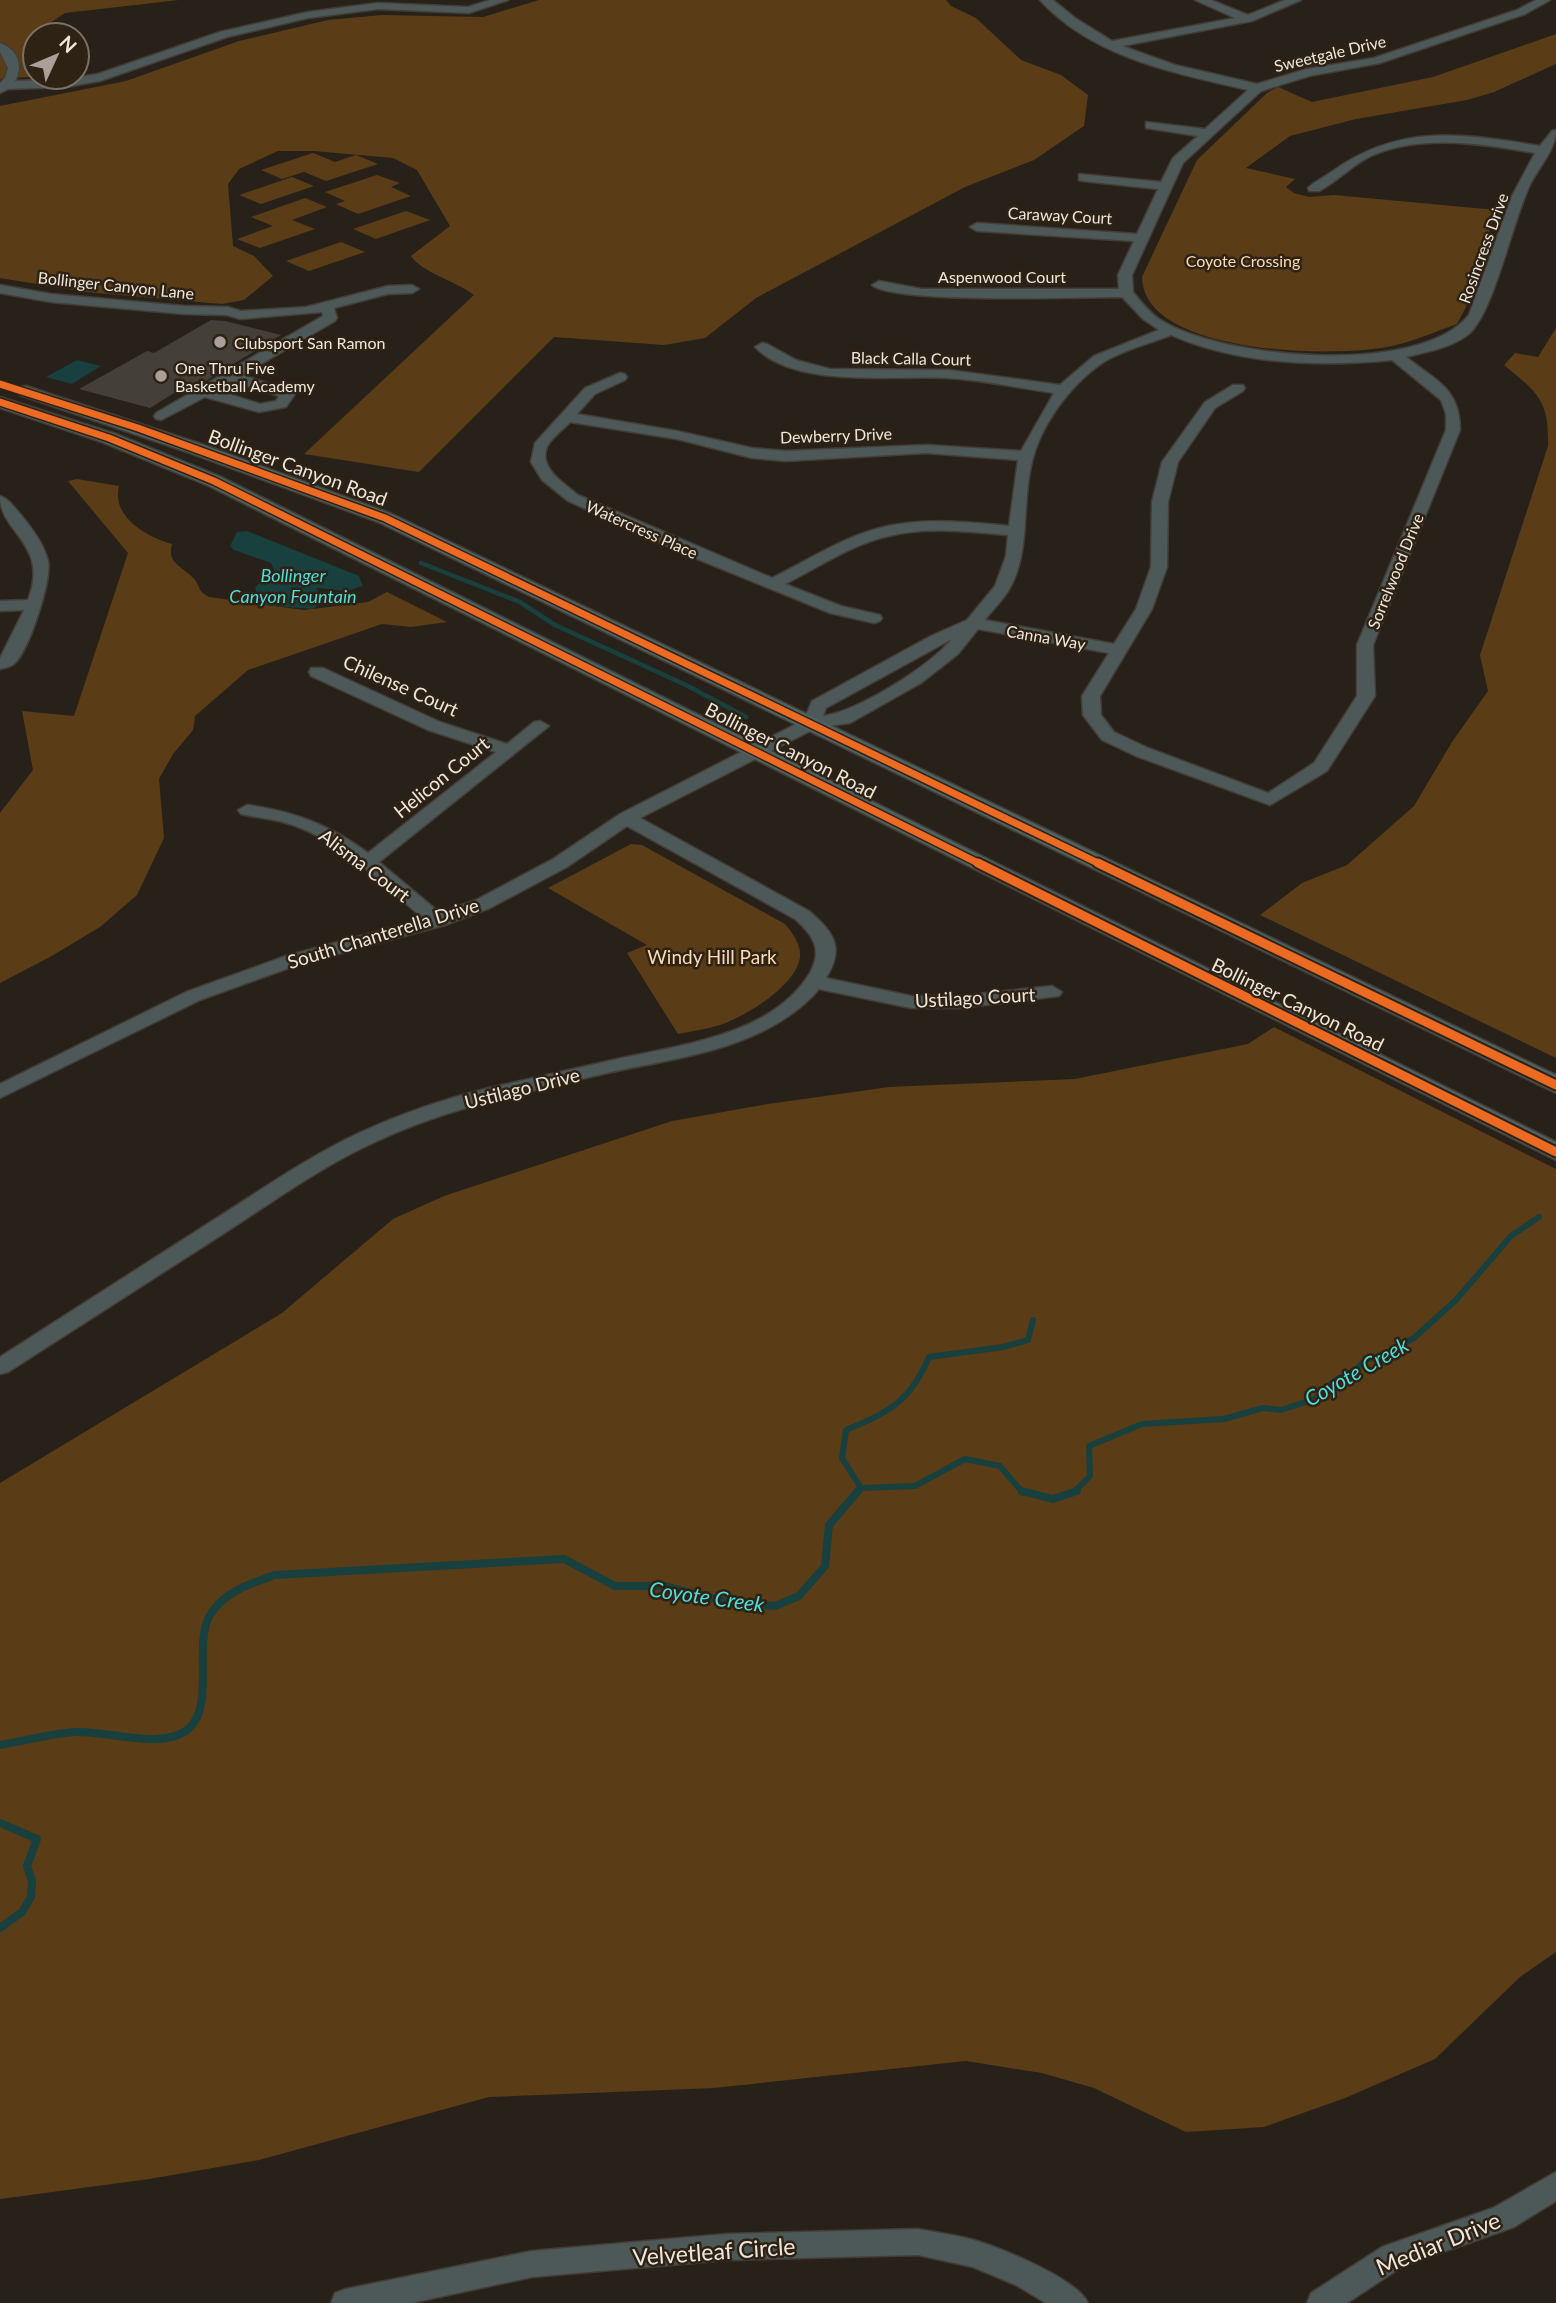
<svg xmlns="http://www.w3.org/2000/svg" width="1556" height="2303" font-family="Lato,sans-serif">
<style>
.green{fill:#5a3d17}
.water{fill:#17403e}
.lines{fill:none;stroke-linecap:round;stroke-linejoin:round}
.stream-far2{stroke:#17403e;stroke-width:4.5}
.stream-far1{stroke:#17403e;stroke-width:6}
.stream{stroke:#17403e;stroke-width:8}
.building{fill:#453f39}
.minor-casing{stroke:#433d36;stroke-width:3}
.major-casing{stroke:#433d36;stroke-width:3}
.minor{fill:#4d5958;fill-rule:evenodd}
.major{fill:#4d6261;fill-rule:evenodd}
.cycleway-far1-casing{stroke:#2e2214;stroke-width:10}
.cycleway-casing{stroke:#2e2214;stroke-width:13}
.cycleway-far1{stroke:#ed6a23;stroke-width:7}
.cycleway{stroke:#ed6a23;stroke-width:9}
.poi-dot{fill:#a9a199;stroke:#2e2214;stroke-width:2.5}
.labels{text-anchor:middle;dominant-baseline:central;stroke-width:5;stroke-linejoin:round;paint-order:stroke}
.far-street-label{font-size:16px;fill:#efe6dd;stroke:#2e2214}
.far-park-label{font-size:16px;fill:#fcdab5;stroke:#2e2214}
.far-poi-label{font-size:16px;fill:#efe6dd;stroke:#2e2214;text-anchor:start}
.far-water-label{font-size:18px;font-style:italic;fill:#4cdfde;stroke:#2e2214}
.street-label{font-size:19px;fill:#efe6dd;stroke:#2e2214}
.park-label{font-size:19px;fill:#fcdab5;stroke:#2e2214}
.water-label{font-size:21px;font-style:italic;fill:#4cdfde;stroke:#2e2214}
.near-street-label{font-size:23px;fill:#efe6dd;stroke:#2e2214}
</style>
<rect width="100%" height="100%" fill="#28211a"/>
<!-- green -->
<path class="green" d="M0 0H179L65 13 50 23 54 35H35V77L3 78 0 80Z
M539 0H946L951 6 976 18 1021 60 1061 75 1088 95 1084 126 1034 160 965 187 756 298 705 338 664 345 554 337 419 472 304 454 474 295C456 281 421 272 411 256L450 226 417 170 393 158 314 151H278L239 169 228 184 233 246 254 256 273 276 244 300 222 304 86 292 0 278V106L126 81 239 41 328 20 382 15 483 17Z
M1556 34V64L1494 92 1467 100 1356 119 1290 136 1246 168 1295 179 1286 187 1294 193 1309 197 1334 195 1496 210 1466 307 1457 324C1437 331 1417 340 1396 345 1342 359 1143 356 1142 277L1197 160 1267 93 1278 87 1312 102 1433 77Z
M313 153 335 162 356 155 378 164 326 181 304 172 282 179 261 170Z
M377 175 400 183 391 187 411 196 358 214 336 204 345 201 325 192Z
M292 177 314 186 261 204 239 195Z
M305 198 327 207 292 220 315 229 260 248 237 239 273 226 251 217Z
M406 211 430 220 376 239 353 229Z
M341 242 365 252 309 271 286 261Z
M1556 328V1058L1260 915 1302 883 1347 865 1414 806 1452 742 1488 691 1480 655 1548 446C1549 400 1538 393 1504 365L1515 353 1538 357Z
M77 479 119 486C111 516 146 537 172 544 166 564 184 567 195 580 202 590 197 590 209 597L304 610 368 602 387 592 447 622 411 627 382 624 248 670 195 716 193 730 173 754 159 779 164 838 137 895 100 927 50 957 0 983V813L33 770 22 711 74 716 128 553 68 481Z
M631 844 642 845 785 924C793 934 801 944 800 957 797 985 745 1017 720 1025 707 1029 692 1031 678 1034L627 953 647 945 548 888Z
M1274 1027 1556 1169V1952L1520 1977 1435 2059 1345 2098 1264 2127 1186 2132 1094 2088 1042 2073 966 2061 714 2088 489 2097 259 2160 149 2179 0 2199V1483L282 1313 393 1219 444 1196 672 1121 768 1104 889 1087 1075 1079 1248 1044Z"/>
<!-- water -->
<path class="water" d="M77 360 101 366 72 384 46 377Z
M247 531 359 576 363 586 347 591 316 588 325 601 313 609 264 605 259 602 255 588 265 576 275 572 271 563 234 550 230 546 237 532Z"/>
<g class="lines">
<!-- stream-far2 -->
<path class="stream-far2" d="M421 563 520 602 555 625 686 685 746 717"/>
<!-- stream-far1 -->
<path class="stream-far1" d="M861 1488 842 1458 846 1430C889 1412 910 1402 929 1357L1003 1347 1028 1340 1033 1320
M857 1493 861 1488 915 1486 965 1459 1000 1466 1023 1493
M1073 1493 1090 1476 1089 1446 1142 1424 1224 1419 1263 1408 1281 1410 1315 1399 1334 1381 1355 1370 1366 1360 1382 1355 1414 1338 1456 1300 1511 1236 1539 1217"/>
<!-- stream -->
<path class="stream" d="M1022 1491 1053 1499 1077 1491
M0 1745C24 1741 49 1734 74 1732 105 1730 157 1749 184 1732 219 1711 190 1642 212 1612 226 1591 252 1583 275 1575L564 1559 615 1586H665L726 1602 775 1606 799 1596 825 1566 829 1525 858 1491
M0 1823 37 1839 27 1866 32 1881 31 1897 22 1912 0 1928"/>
</g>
<!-- building -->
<path class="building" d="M211 320 225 321 281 335 204 382 199 381 186 389 182 388 150 408 79 389 147 351 154 353Z"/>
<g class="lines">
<defs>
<path id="minor" d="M490 0H508L469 13 378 9 308 18 227 37 100 81 66 87 8 89 0 93V83L5 78 8 68 0 52V43C17 49 24 65 15 81L66 79 98 74 220 32 308 12 378 3 468 7Z
M1040 0H1053L1075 18 1112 41 1235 18 1195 0H1211L1248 15 1285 0H1301L1252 21 1122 46 1175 65 1257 84 1307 69 1374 58 1517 10 1536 0H1550L1525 14 1380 63 1309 76 1261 91 1183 163 1132 275 1133 292C1141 302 1149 312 1159 319 1220 359 1420 377 1469 315L1512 196 1535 153C1483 144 1424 134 1373 155 1353 164 1338 181 1319 191H1309L1308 188C1314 182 1323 178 1330 173 1398 123 1461 133 1540 146L1552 131 1556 130C1556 150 1537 169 1529 187 1512 224 1495 306 1471 332 1455 347 1427 352 1406 357 1436 381 1460 388 1460 430L1373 645 1375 696 1327 771 1270 805 1136 756 1102 740 1083 715 1082 696 1109 653 978 629 958 654 921 683 850 723 816 728 640 818 809 911C834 933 845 947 826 978L911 996H959L1052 986 1062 992 1059 996 959 1008H911L819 989C767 1049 680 1057 607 1073 528 1092 449 1107 375 1142 322 1166 274 1201 226 1232 153 1279 81 1325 8 1372L0 1374V1357C70 1312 140 1267 209 1223 258 1192 306 1158 359 1133 400 1114 444 1099 489 1088 533 1078 578 1068 622 1058 685 1044 773 1034 810 973 823 949 813 935 795 919L627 826 567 867 490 908 445 925 300 964 200 1000 0 1098V1084L186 992 286 956 424 919C383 885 344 843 293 825 276 819 258 818 241 814L238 810 247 805C293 811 330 825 368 853L496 752 428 730 311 676 309 672 311 668H323L440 722 507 744 534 722 540 721 549 726 379 862 440 913 476 900 553 859 620 814 804 720 812 701 931 636 967 620 995 586 1006 556 1008 535C969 532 928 526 889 536 852 544 819 567 785 584L841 606 880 615 882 618 880 621 874 623 830 613 690 556 568 501 542 480 531 462 535 443 585 388 620 373 625 374 627 377 625 380 595 394 577 414 677 431 752 448 786 451 926 445 1021 451 1054 393C1019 388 983 380 947 378 894 375 795 389 755 347L762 343 767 344 796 360 830 369 949 370 1060 385 1094 356 1159 330 1143 319 1122 297C1082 297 894 304 872 285L879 281 922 289H1119L1118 275 1134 241 977 231 970 227 977 223 1137 234 1158 189 1083 181 1079 180V174L1161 182 1173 158 1198 136 1146 128V122L1205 129 1248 90C1175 73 1093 58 1040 0ZM1171 335C1239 365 1320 367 1392 360L1441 400 1446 414V430L1357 645V696L1314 763 1268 793 1148 748 1114 732 1101 715 1100 696 1152 609 1167 567 1168 502 1178 462 1215 408 1243 391 1245 388 1243 385H1233L1205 402 1162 462 1152 502 1151 567 1136 609 1114 644 985 620C993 609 1005 598 1011 586 1030 549 1022 506 1031 466 1039 427 1069 386 1102 363 1122 350 1149 344 1171 335ZM570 422 677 439 752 458 786 461 926 453 1018 460 1009 526C966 522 922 517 880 528 841 538 807 561 772 578L578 495C565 484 538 468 547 447 551 438 564 429 570 422ZM952 639C930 666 857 712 823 716L826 708Z
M0 285 51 294 184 306 228 307 241 311 306 307 388 286 412 285 419 289 412 293 388 294 334 308 337 318 335 321 242 375 293 391 295 394 286 407 259 412 205 397 161 420 156 419 154 416 156 413 323 316 322 312 240 319 227 315 184 314 51 302 0 293ZM231 381 279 396 276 401 260 404 216 390Z
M0 496C9 499 14 507 20 514 31 527 44 544 48 561 52 580 29 650 15 663 12 666 5 668 0 669V658L24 610 0 611V601L28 600C50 543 0 534 0 496Z
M1556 2172V2201L1514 2227 1403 2266 1347 2303H1307L1311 2293 1382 2247 1493 2208Z
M918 2229C937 2233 958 2235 977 2241 1003 2249 1077 2279 1088 2303H1046L1016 2285 973 2267 918 2255 727 2260 532 2277 411 2303H331L335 2293 346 2289 532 2251 727 2234Z"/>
<path id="major" d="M26 386 204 445 392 514 1556 1075V1093L378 522 190 453 20 395 17 391 20 387Z
M0 397 116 434 221 477 1556 1142V1160L207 485 102 442 0 408Z"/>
</defs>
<!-- minor casing -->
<use href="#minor" class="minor-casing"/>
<!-- major casing -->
<use href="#major" class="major-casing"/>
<!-- minor -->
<use href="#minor" class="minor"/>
<!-- major -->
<use href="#major" class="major"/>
<defs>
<path id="cycleway-far1" d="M0 384 138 428 385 518 1102 865
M0 402 109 438 214 481 982 865"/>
<path id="cycleway" d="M978 863 1556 1152
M1098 863 1556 1085"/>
</defs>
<!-- cycleway-far1 casing -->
<use href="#cycleway-far1" class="cycleway-far1-casing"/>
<!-- cycleway casing -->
<use href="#cycleway" class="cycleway-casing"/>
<!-- cycleway-far1 -->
<use href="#cycleway-far1" class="cycleway-far1"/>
<!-- cycleway -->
<use href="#cycleway" class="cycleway"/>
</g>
<!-- markers -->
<g class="poi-dot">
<circle cx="220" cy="342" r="7"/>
<circle cx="161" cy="376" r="7"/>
</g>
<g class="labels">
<!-- far-street labels -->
<g class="far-street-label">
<text transform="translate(1330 53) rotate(-13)">Sweetgale Drive</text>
<text transform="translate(1060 215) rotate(3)">Caraway Court</text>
<text transform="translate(1483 248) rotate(-70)">Rosincress Drive</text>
<text x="1002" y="276">Aspenwood Court</text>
<text transform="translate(116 285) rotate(6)">Bollinger Canyon Lane</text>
<text transform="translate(911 358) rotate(1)">Black Calla Court</text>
<text transform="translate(836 435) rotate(-2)">Dewberry Drive</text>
<text transform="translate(642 529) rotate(24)">Watercress Place</text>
<text transform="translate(1395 571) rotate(-68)">Sorrelwood Drive</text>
<text transform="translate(1046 637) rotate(10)">Canna Way</text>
</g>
<!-- far-park labels -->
<g class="far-park-label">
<text x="1243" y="260">Coyote Crossing</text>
</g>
<!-- far-poi labels -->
<g class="far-poi-label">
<text x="234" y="342">Clubsport San Ramon</text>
<text x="175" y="367">One Thru Five<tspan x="175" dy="18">Basketball Academy</tspan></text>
</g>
<!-- far-water labels -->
<g class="far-water-label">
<text x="293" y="575">Bollinger<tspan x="293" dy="21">Canyon Fountain</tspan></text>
</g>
<!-- street labels -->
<g class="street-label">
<text transform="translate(298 467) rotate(20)">Bollinger Canyon Road</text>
<text transform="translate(401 685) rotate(24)">Chilense Court</text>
<text transform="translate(791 750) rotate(27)">Bollinger Canyon Road</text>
<text transform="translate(441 777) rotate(-39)">Helicon Court</text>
<text transform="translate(365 865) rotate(37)">Alisma Court</text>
<text transform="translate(383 933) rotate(-17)">South Chanterella Drive</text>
<text transform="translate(975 997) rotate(-3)">Ustilago Court</text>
<text transform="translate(1298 1004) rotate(26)">Bollinger Canyon Road</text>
<text transform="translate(522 1088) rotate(-14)">Ustilago Drive</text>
</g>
<!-- park labels -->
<g class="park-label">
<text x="712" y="956">Windy Hill Park</text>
</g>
<!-- water labels -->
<g class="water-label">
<text transform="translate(1356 1371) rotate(-30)">Coyote Creek</text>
<text transform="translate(707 1596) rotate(8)">Coyote Creek</text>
</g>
<!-- near-street labels -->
<g class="near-street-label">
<text transform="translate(1438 2243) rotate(-22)">Mediar Drive</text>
<text transform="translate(714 2251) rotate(-4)">Velvetleaf Circle</text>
</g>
</g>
<!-- north arrow -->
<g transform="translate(56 56) rotate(46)"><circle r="33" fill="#2e2214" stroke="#7b7064" stroke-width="2"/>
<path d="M0-5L12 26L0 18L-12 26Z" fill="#a9a199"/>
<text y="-10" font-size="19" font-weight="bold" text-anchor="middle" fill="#efe6dd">N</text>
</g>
</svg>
